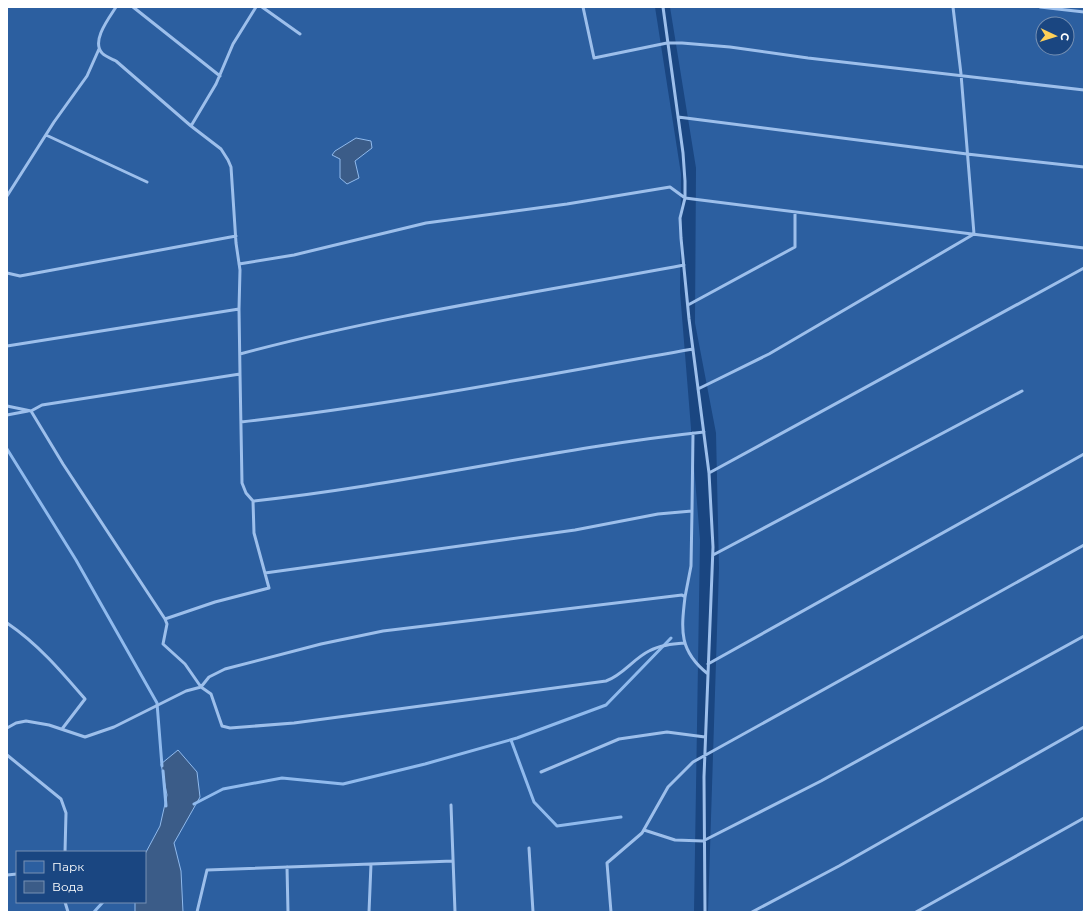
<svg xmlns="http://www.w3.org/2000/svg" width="1091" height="919" font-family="Montserrat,sans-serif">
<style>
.green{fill:#2c5fa0;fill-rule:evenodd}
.water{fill:#3b5c88;stroke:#90baed}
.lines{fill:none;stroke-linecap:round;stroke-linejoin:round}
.stream{stroke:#90baed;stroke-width:3}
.lane{stroke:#9dbfeb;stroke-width:3}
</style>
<rect width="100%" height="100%" fill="#1a4681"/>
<!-- green -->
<path class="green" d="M7 7H655L681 174 680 292 700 540 694 912H7ZM17 852H145V902H17Z
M670 7H1084V912H708L719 568 716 433 695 323 696 168ZM1043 24H1067V48H1043Z"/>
<!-- water -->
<path class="water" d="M356 138 371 141 372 148 355 161 359 178 347 184 340 178V159L332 155 335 151Z
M178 750 197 772 200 797 174 843 181 871 183 912H135V902H145V854L160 826 167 795 161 764Z"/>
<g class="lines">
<!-- stream -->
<path class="stream" d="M7 449 76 560 157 703 162 766
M511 740 534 802 557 826 621 817
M163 771 166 806
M194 804 223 789 282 778 343 784 425 764 517 738 606 705 671 638
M94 912 103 902"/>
<!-- lane -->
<path class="lane" d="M116 7C109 18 91 41 102 53 106 57 112 59 116 61L191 126 221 149 228 160 231 167 236 243 240 270 239 309
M133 7 220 76
M262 7 300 34
M583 7 594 58 667 43H682L730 47 808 58 1084 90
M663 7 683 153 685 181V198L680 218 681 238 689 319 709 473 713 547 704 777 705 912
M1040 7 1084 12
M678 117 967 154 1084 167
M191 126 216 84 233 44 256 7
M46 135 147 182
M7 196 54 122 87 76 99 49
M239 264 294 255 426 223 567 204 670 187 685 198 1084 248
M7 273 20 276 236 236
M688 305 795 247V212
M7 346 239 309 240 374
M240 354C385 315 535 293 684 265
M698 389 769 354 974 234 961 74 953 7
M7 406 31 411
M7 415 28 411
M241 422C393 405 543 375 693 349
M704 432C553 448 404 485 253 501L246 493 242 483 240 374 42 405 31 411 63 464 165 619 167 624 163 644 185 664 201 687 209 677 225 669 321 644 383 631 682 595 685 597C681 631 679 651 708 674
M709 473 1084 268
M692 511 693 433
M713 555 1022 391
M265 573 575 530 658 514 692 511 691 566 685 597
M165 619 215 602 269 588 254 533 253 501
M7 623C38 644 61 671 85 699L62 729
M708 664 1084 454
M7 728 16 723 26 721 49 725 85 737 114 727 186 691 201 687 211 694 222 726 230 728 294 723 606 681C623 675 633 659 649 651 660 645 673 644 685 643
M7 755 61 799 66 813 65 852
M541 772 619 739 667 732 705 737
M451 805 455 912
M644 830 675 840 703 841 821 781 1084 636
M529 848 533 912
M287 867 288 912
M7 875 17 874
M65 902 68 912
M197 912 207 870 453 861
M369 912 371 864
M611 912 607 863 642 833 668 787 693 762 1084 545
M752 912 839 866 1084 727
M916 912 1084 818
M1083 912 1084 911"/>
</g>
<!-- border -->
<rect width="1091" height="919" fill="none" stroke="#ffffff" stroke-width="16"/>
<!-- legend -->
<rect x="16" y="851" width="130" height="52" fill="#1a4681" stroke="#7690b3"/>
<rect x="24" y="861" width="20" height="12" fill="#2c5fa0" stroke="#7690b3"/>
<text x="52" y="871" font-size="12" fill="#ffffff">Парк</text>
<rect x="24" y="881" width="20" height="12" fill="#3b5c88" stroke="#7690b3"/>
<text x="52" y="891" font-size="12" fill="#ffffff">Вода</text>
<!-- north arrow -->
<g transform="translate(1055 36) rotate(94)"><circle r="19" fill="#1a4681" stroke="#7690b3"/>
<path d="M0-3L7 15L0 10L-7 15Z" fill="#fed058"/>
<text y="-6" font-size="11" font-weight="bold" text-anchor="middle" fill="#ffffff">С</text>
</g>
</svg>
